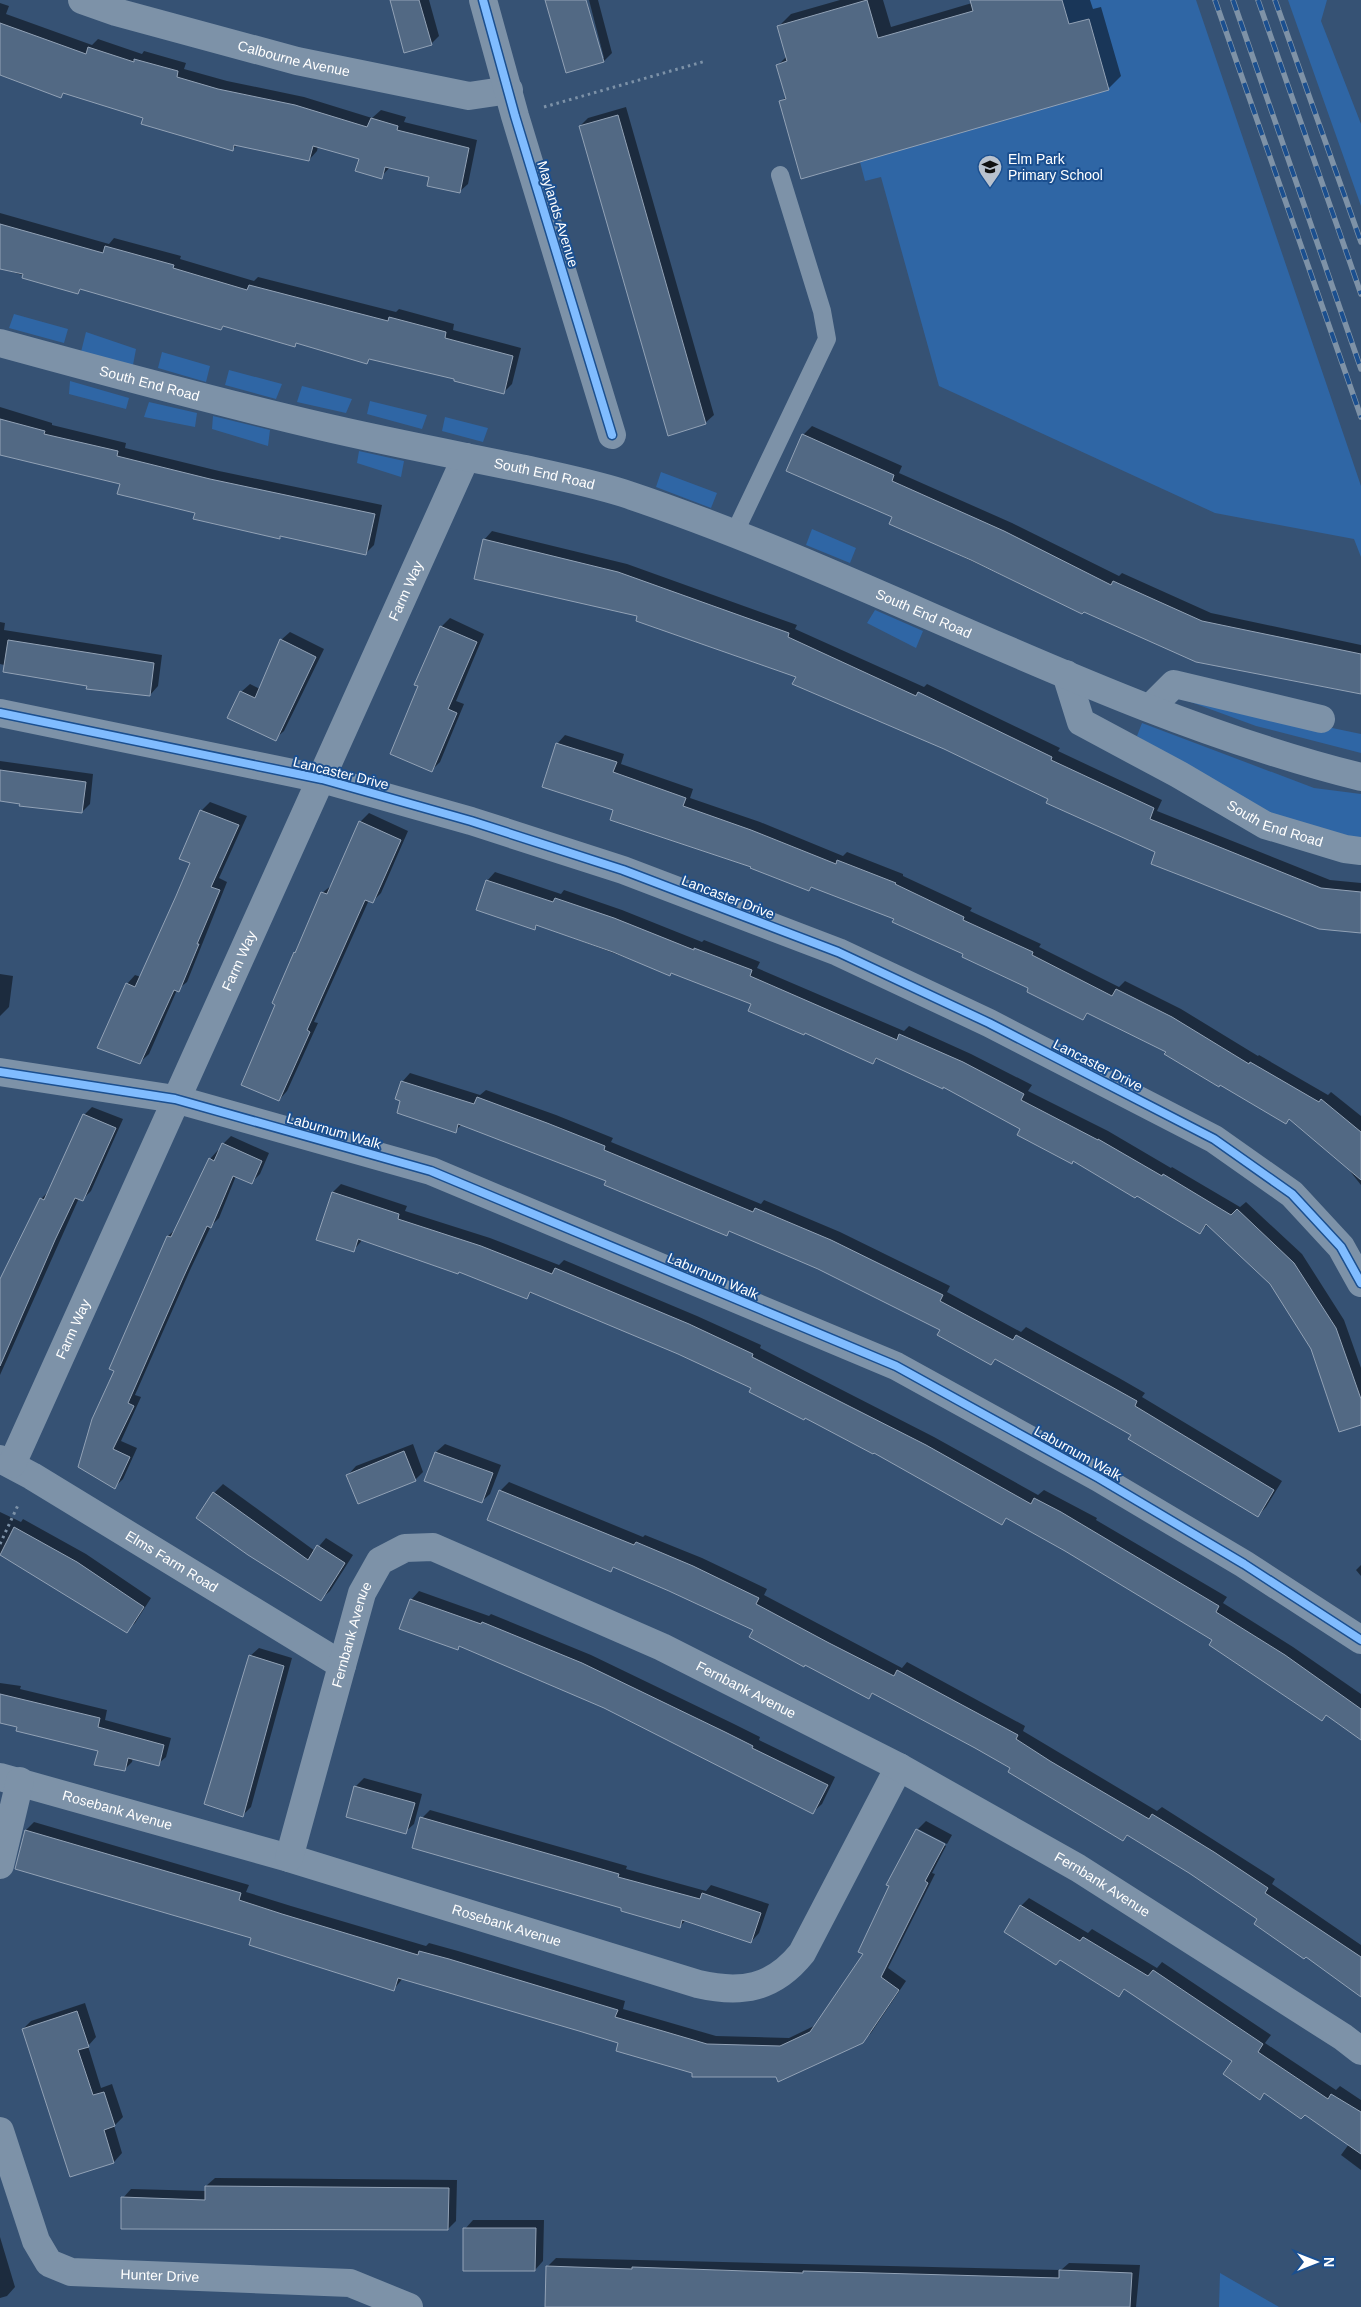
<svg xmlns="http://www.w3.org/2000/svg" width="1361" height="2307" font-family="Arial,sans-serif">
<style>
.green{fill:#2f66a5}
.shadow{fill:#0007}
.building{fill:#526984;stroke:#92a2b6}
.lines{fill:none;stroke-linecap:round;stroke-linejoin:round}
.path{stroke:#7d92a8;stroke-width:3;stroke-dasharray:2.5 4;stroke-linecap:butt}
.service{stroke:#7d92a8;stroke-width:18}
.minor{stroke:#7d92a8;stroke-width:28}
.tertiary{stroke:#7d92a8;stroke-width:28}
.rail-casing{stroke:#7e92a7;stroke-width:5.5}
.rail{stroke:#1b4f8f;stroke-width:4;stroke-dasharray:11;stroke-linecap:butt}
.cycleway-casing{stroke:#1b4f8f;stroke-width:11}
.cycleway{stroke:#80bcff;stroke-width:8}
.labels{text-anchor:middle;dominant-baseline:central;stroke-width:4;stroke-linejoin:round;paint-order:stroke}
.street-label{font-size:14px;fill:#fff;stroke:#1b4f8f}
.poi-label{font-size:14px;fill:#fff;stroke:#1b4f8f;text-anchor:start}
</style>
<rect width="100%" height="100%" fill="#365274"/>
<!-- green -->
<path class="green" d="M1062 0H1196L1361 486V557L1354 539 1215 513 939 386 881 177 865 181 860 162 1089 19 1069 24Z
M1288 0H1327L1321 21 1361 124V206Z
M14 314 68 329 64 343 9 328Z
M86 332 136 349 133 365 81 352Z
M162 352 210 366 206 382 158 368Z
M229 370 282 384 276 399 225 385Z
M70 381 129 398 126 409 69 394Z
M302 386 352 399 346 413 297 402Z
M370 401 427 415 422 429 367 414Z
M149 402 197 413 195 427 144 417Z
M213 416 270 430 268 446 212 429Z
M445 417 488 428 483 442 442 431Z
M359 451 404 461 401 477 357 463Z
M661 472 717 493 711 508 656 487Z
M812 529 856 548 850 563 806 545Z
M875 610 923 631 916 648 867 623Z
M1169 694 1361 734V753L1256 726Z
M1142 723 1314 788 1361 794V839L1261 813 1137 736Z
M1220 2273 1279 2307H1219Z"/>
<!-- shadow -->
<path class="shadow" d="M391 0H429L439 36 431 44Z
M546 0H586L602 58H604L589 0H598L612 53 604 61Z
M840 0H883L891 27 972 3 971 0H1090L1093 9 1101 7 1121 76 1108 89 780 102 787 96 778 65 787 56 778 27 791 14Z
M0 3 9 6 6 14 92 45 98 39 142 54 144 51 186 63 184 69 227 81 304 97 372 118 381 110 406 117 404 122 477 140 468 184 459 192 430 177 390 167 381 177 360 158 318 146 317 151 309 160 238 144 232 150 145 117 65 92 61 96 0 75Z
M626 107 714 415 705 423 580 126 588 118Z
M0 213 109 244 114 238 181 256 180 259 254 281 258 277 396 312 399 309 454 324 453 330 521 348 512 384 503 393 456 378 371 359 367 362 298 342 294 346 224 326 221 329 82 288 78 293 0 268Z
M0 407 52 423V425L126 443 125 448 219 471 382 505 374 545 366 553 282 535 280 537 196 512 122 483 0 453Z
M812 426 902 466 899 473 1012 523 1119 576 1122 573 1211 613 1361 645V693L1084 611 1082 613 891 523 894 517 803 435Z
M492 531 627 564 797 625 795 629 924 687 927 684 1060 748 1058 751 1162 800 1157 811 1330 880 1361 883V932L1157 851 797 676 639 615 484 540Z
M450 618 484 634 456 701 464 704 440 762 432 770 419 686 415 684 441 627Z
M0 622 5 623 4 630 162 655 158 686 150 695 88 685 0 664Z
M290 632 324 649 284 731 275 739 241 692 250 684 260 689 281 640Z
M565 735 624 754 621 764 693 789 690 798 760 822 843 856 847 852 903 874V876L972 908 970 911 1041 944 1039 947 1119 987 1125 981 1181 1009 1258 1056 1259 1055 1328 1095 1331 1092 1361 1116V1185L1345 1165 1290 1119 1286 1123 1167 1052 1089 1012 1083 1019 1030 988 895 918 813 886 809 890 615 809 557 744Z
M0 761 93 774 90 804 82 812 0 799Z
M210 802 247 816 219 878 227 882 187 982 177 990 149 1054 140 1062 127 984 135 975 141 977 192 862 201 811Z
M369 813 408 831 381 893 372 902 369 900 314 1022 318 1023 287 1091 279 1100 276 1004 295 953 322 893 332 885 360 822Z
M495 872 561 894 564 890 622 910 702 942 704 940 760 962 757 968 904 1031 909 1026 971 1054 1032 1085 1028 1091 1108 1131 1171 1168 1172 1167 1240 1207 1246 1202 1302 1254 1344 1320 1361 1368V1424L1271 1283 1208 1224 1200 1232 1022 1128 944 1086 878 1058 873 1063 752 1003 672 972 670 974 538 925 534 929 487 881Z
M0 974 13 976 9 1007 0 1016Z
M410 1073 480 1095 486 1090 556 1115 613 1138 611 1142 761 1204 764 1200 840 1232 950 1286 947 1292 1021 1332 1026 1327 1119 1378 1145 1393 1142 1397 1282 1481 1266 1507 1258 1516 1132 1435 996 1359 991 1364 942 1329 818 1268 731 1231 726 1235 608 1180 462 1124 455 1131 402 1101V1082Z
M92 1107 123 1119 91 1191 83 1199 79 1198 0 1375V1282L41 1199 50 1190 84 1115Z
M231 1136 269 1153 260 1174 251 1183 236 1176 219 1218 211 1226 191 1268 135 1395 141 1397 121 1441 137 1448 123 1479 115 1487 80 1466 116 1370 111 1368 168 1236 177 1228 210 1159 218 1150 220 1151 223 1144Z
M341 1184 407 1206 405 1211 490 1238 559 1265 564 1260 697 1316 761 1345 760 1348 934 1437 1038 1495 1044 1490 1097 1518 1096 1520 1227 1597 1223 1603 1293 1647 1361 1694V1739L1327 1715 1322 1719 1214 1639 1047 1539 1007 1518 1002 1523 874 1451 753 1387 679 1353 532 1292 527 1297 459 1271 363 1239 353 1251 333 1192Z
M413 1444 423 1472 415 1480 348 1475 356 1466Z
M445 1444 501 1465 490 1494 481 1502 425 1480 436 1452Z
M509 1482 643 1537 645 1535 702 1558 767 1589 764 1595 902 1668 907 1662 1025 1726 1023 1731 1157 1811 1162 1807 1275 1879 1272 1884 1361 1945V1996L1258 1919 1190 1872 1128 1835 1123 1840 1012 1767 874 1692 869 1698 755 1630 615 1566 611 1570 500 1491Z
M223 1484 315 1551 326 1538 353 1555 330 1591 321 1599 198 1518 214 1493Z
M0 1512 21 1522 23 1519 86 1554 151 1598 135 1623 126 1631 0 1554Z
M1361 1565V1576L1356 1570Z
M419 1591 489 1616 491 1614 591 1655 734 1724 760 1737 759 1740 835 1777 822 1804 813 1812 604 1707 460 1645 457 1649 411 1600Z
M259 1648 292 1658 251 1807 243 1815 250 1656Z
M0 1683 21 1686 20 1689 107 1710 105 1720 171 1738 166 1757 158 1764 133 1758 132 1762 124 1770 100 1750 0 1722Z
M364 1778 422 1794 414 1824 405 1832 355 1787Z
M430 1810 627 1866 626 1869 706 1891 711 1885 769 1904 759 1933 751 1942 686 1920 680 1926 623 1907 422 1818Z
M926 1821 952 1835 947 1844 918 1829Z
M34 1822 249 1885 246 1892 291 1906 426 1946 429 1943 458 1951 625 2001 623 2009 716 2036 789 2038 816 2025 865 1954 891 1886 888 1884 917 1830 946 1846 932 1873 935 1874 888 1968 906 1981 871 2033 863 2041 777 2076 693 2072 619 2042 403 1978 394 1989 253 1937 17 1868 26 1830Z
M1029 1898 1088 1933 1092 1929 1157 1968 1162 1962 1271 2035 1265 2043 1336 2090 1340 2086 1361 2100V2170L1341 2155 1349 2144 1305 2114 1265 2093 1260 2098 1234 2061 1126 1988 1119 1995 1021 1906Z
M85 2003 96 2037 88 2046 101 2088 112 2084 123 2117 114 2126 122 2153 114 2162 70 2176 23 2029 31 2021Z
M215 2178 457 2180 456 2221 448 2229 123 2198 131 2189 206 2191V2186Z
M473 2220H544L543 2261 535 2270 465 2229Z
M0 2237 15 2287 7 2296 0 2298Z
M556 2258 1061 2270 1069 2263 1140 2265 1136 2307H546L548 2266Z"/>
<!-- building -->
<path class="building" d="M390 0H419L432 45 404 53Z
M545 0H586L604 62 566 73Z
M867 0 878 38 973 11 970 0H1062L1069 24 1089 19 1109 90 801 179 779 101 786 99 776 65 787 61 777 26Z
M0 23 86 54 88 47 134 62V59L178 71 177 77 218 89 295 105 367 127 371 118 398 126 397 130 469 148 460 193 427 186 429 177 385 167 382 179 355 171 359 159 313 146 309 161 234 145 233 151 141 124 143 118 63 93 61 98 0 75Z
M618 115 706 424 668 436 579 126Z
M0 224 103 253 105 246 174 265 173 268 247 290 249 285 388 321 389 317 446 332 445 338 513 356 504 394 454 381V379L369 359 367 364 296 343 295 347 223 326 221 330 80 289 78 294 22 278 23 274 0 269Z
M0 419 45 431 44 434 118 451 117 456 210 479 375 514 366 555 280 536V539L193 519 195 513 117 494 120 484 0 455Z
M802 434 894 475 892 481 1004 531 1111 585 1113 581 1202 621 1361 654V694L1196 662 1084 612 1082 614 971 560 889 524 892 517 786 471Z
M483 539 618 572 789 633 788 637 916 696 918 692 1052 757 1051 760 1154 808 1150 819 1321 888 1361 892V933L1319 929 1151 864 1155 852 1046 803 1048 799 944 749 792 684 796 677 636 621 637 616 474 579Z
M440 626 477 642 448 709 457 713 432 772 390 754 418 686 414 685Z
M280 639 316 657 276 741 227 718 240 691 255 698Z
M8 640 154 663 150 696 86 689 87 686 3 672Z
M556 743 617 762 613 772 686 798 683 806 751 830 836 864 837 860 896 883 895 884 964 917 963 920 1033 952 1032 955 1112 996 1116 989 1172 1017 1249 1064 1250 1062 1319 1102 1321 1099 1361 1132V1180L1289 1119 1286 1124 1220 1085 1219 1087 1164 1054 1166 1052 1087 1013 1083 1020 1027 992 1028 988 962 957 963 954 892 922 894 919 811 887 809 891 750 868 751 867 610 820 613 810 542 787Z
M0 770 86 782 82 813 19 806 20 804 0 801Z
M200 810 239 825 211 887 220 890 197 944H199L179 992 174 990 140 1064 97 1048 126 983 135 987 176 896 190 863 179 859Z
M359 821 401 840 373 903 365 900 307 1030 310 1032 279 1101 241 1085 275 1005 272 1003 294 952 295 953 321 892 327 894Z
M486 880 553 902 555 898 614 918 694 950V948L752 970 750 976 897 1040 899 1034 963 1062 1024 1094 1021 1100 1098 1140V1139L1162 1176 1163 1174 1231 1215 1237 1209 1294 1263 1336 1328 1361 1399V1425L1339 1432 1311 1349 1270 1284 1206 1224 1200 1234 1137 1196 1135 1198 1073 1161 1072 1164 1017 1135 1020 1129 943 1087V1089L876 1058 873 1064 805 1033 804 1035 748 1011 751 1004 671 973 670 976 613 952 536 925 535 930 476 910Z
M401 1081 474 1104 477 1097 547 1123 605 1146 604 1150 753 1212 755 1208 831 1240 943 1295 940 1301 1013 1340 1016 1335 1110 1386 1137 1401 1135 1406 1274 1490 1258 1517 1128 1439 1131 1435 1094 1414 995 1359 991 1365 937 1335 940 1330 818 1269 729 1231 727 1236 604 1185 606 1181 458 1124 456 1133 397 1113 400 1101 395 1099Z
M83 1114 116 1128 83 1201 75 1198 55 1240 0 1366V1279L40 1198 44 1200Z
M222 1143 262 1161 252 1184 233 1176 211 1228 207 1226 183 1278 128 1403 134 1406 113 1449 130 1457 115 1489 78 1467 92 1419 114 1371 109 1369 167 1236 171 1237 209 1158 214 1161Z
M332 1192 399 1214 398 1219 481 1246 552 1274 555 1268 689 1324 753 1354 752 1357 926 1445 1031 1504 1034 1498 1061 1512 1219 1606 1216 1612 1285 1655 1361 1709V1740L1326 1715 1322 1721 1209 1645 1212 1640 1065 1551 1006 1518 1002 1525 874 1453 873 1454 805 1418 804 1420 749 1392 751 1388 678 1354 530 1292 527 1299 459 1272 458 1274 358 1239 354 1252 316 1240Z
M404 1451 416 1481 358 1504 346 1475Z
M435 1452 493 1473 482 1503 424 1481Z
M499 1490 634 1545 636 1542 693 1566 759 1598 756 1604 829 1643 894 1676 897 1670 1018 1735 1016 1739 1050 1761 1149 1819 1152 1814 1214 1852 1268 1888 1265 1893 1361 1957V1997L1306 1957 1304 1959 1254 1924 1257 1919 1189 1873 1127 1835 1123 1841 1008 1772 1010 1768 975 1748 872 1693 869 1699 805 1665 804 1667 749 1637 753 1630 669 1591 613 1567 611 1572 487 1520Z
M213 1492 308 1560 317 1545 345 1563 321 1601 248 1555 196 1518Z
M14 1527 77 1562 144 1607 127 1633 0 1555Z
M410 1599 481 1624 482 1622 582 1663 725 1732 753 1746 752 1748 828 1785 813 1814 604 1708 459 1646 458 1650 399 1629Z
M249 1655 284 1666 243 1817 204 1804Z
M0 1694 100 1718 98 1727 164 1745 159 1766 128 1758 125 1771 94 1765 98 1751 16 1731 17 1727 0 1723Z
M354 1786 415 1803 406 1834 346 1817Z
M420 1817 619 1874 618 1877 700 1899 702 1893 761 1913 751 1943 682 1920 680 1928 621 1911V1908L412 1848Z
M916 1829 945 1844 925 1881 928 1883 881 1977 899 1990 863 2043 778 2082 776 2077H692V2073L616 2051 618 2043 579 2031 398 1978 394 1991 249 1945 251 1938 15 1869 25 1830 241 1893 239 1900 282 1914 418 1955 419 1951 449 1959 618 2010 615 2017 707 2044 780 2046 810 2032 863 1954 858 1952 889 1886 886 1885Z
M1020 1905 1080 1941 1083 1937 1148 1976 1153 1970 1263 2044 1258 2052 1328 2099 1331 2094 1361 2112V2154L1305 2115 1301 2119 1264 2093 1260 2100 1223 2074 1232 2061 1124 1989 1119 1997 1060 1960 1056 1965 1004 1932Z
M77 2011 89 2047 78 2050 93 2095 104 2092 115 2126 104 2130 114 2163 70 2177 22 2029Z
M205 2186 449 2188 448 2230 121 2229V2197L205 2200Z
M463 2228H536L535 2271H463Z
M546 2266 632 2269V2267L803 2273V2271L1059 2278V2270L1132 2273 1130 2307H545Z"/>
<g class="lines">
<!-- path -->
<path class="path" d="M544 107 706 61
M0 1544 19 1503"/>
<!-- service -->
<path class="service" d="M735 532 827 339 822 311 780 175"/>
<!-- minor -->
<g class="minor">
<path id="s1" d="M82 0 116 12 297 61 469 96 509 90"/>
<path d="M483 0 515 116 612 435"/>
<path id="s2" d="M1066 674 1081 722 1178 774 1265 825 1345 849 1361 851"/>
<path d="M1150 708 1174 684 1321 719"/>
<path d="M0 713 322 779 471 821 623 870 838 952 989 1023 1214 1139 1292 1194 1341 1247 1361 1283"/>
<path d="M0 1072 175 1099 431 1171 896 1366 1099 1478 1244 1564 1361 1640"/>
<path id="s3" d="M0 1459 32 1476 342 1665"/>
<path id="s4" d="M12 1464 466 457"/>
<path id="s5" d="M0 1777 289 1858 698 1984C741 1994 773 1989 802 1953L899 1767"/>
<path id="s6" d="M289 1858 362 1593 380 1561 405 1548 433 1547 662 1647 899 1767 1078 1868 1343 2037 1361 2051"/>
<path d="M0 1865 20 1781"/>
<path id="s7" d="M0 2131 36 2241 49 2263 71 2272 350 2283 409 2307"/>
</g>
<!-- tertiary -->
<path class="tertiary" id="s8" d="M0 343C106 372 213 401 320 426 388 442 457 455 525 469 557 476 591 483 623 493 873 576 1104 713 1361 777"/>
<defs>
<path id="rail" d="M1215 0 1361 417
M1233 0 1361 369
M1258 0 1361 294
M1275 0 1361 242"/>
</defs>
<!-- rail casing -->
<use href="#rail" class="rail-casing"/>
<!-- rail -->
<use href="#rail" class="rail"/>
<defs>
<path id="cycleway" d="M483 0 515 116 612 435
M0 713 322 779 471 821 623 870 838 952 989 1023 1214 1139 1292 1194 1341 1247 1361 1283
M0 1072 175 1099 431 1171 896 1366 1099 1478 1244 1564 1361 1640"/>
</defs>
<!-- cycleway casing -->
<use href="#cycleway" class="cycleway-casing"/>
<!-- cycleway -->
<use href="#cycleway" class="cycleway"/>
</g>
<!-- icons -->
<defs>
<symbol id="school-pin" viewBox="-11 -11 22 30"><path d="M0 17L-7.5 6A9.5 9.5 0 1 1 7.5 6Z" fill="#b9c2ce" stroke="#1b4f8f"/><path d="M0-5L7-2L0 1L-7-2ZM-4 1L0 2.5L4 1V4Q0 6-4 4Z" fill="#111"/></symbol>
</defs>
<g fill-rule="evenodd">
<use href="#school-pin" x="976" y="153" width="28" height="38"/>
</g>
<g class="labels">
<!-- street labels -->
<g class="street-label">
<text stroke="none"><textPath href="#s1" startOffset="220">Calbourne Avenue</textPath></text>
<text transform="translate(558 214) rotate(73)">Maylands Avenue</text>
<text stroke="none"><textPath href="#s8" startOffset="155">South End Road</textPath></text>
<text stroke="none"><textPath href="#s8" startOffset="560">South End Road</textPath></text>
<text stroke="none"><textPath href="#s4" startOffset="958">Farm Way</textPath></text>
<text stroke="none"><textPath href="#s8" startOffset="965">South End Road</textPath></text>
<text transform="translate(341 773) rotate(14)">Lancaster Drive</text>
<text stroke="none"><textPath href="#s2" startOffset="270">South End Road</textPath></text>
<text transform="translate(728 897) rotate(21)">Lancaster Drive</text>
<text stroke="none"><textPath href="#s4" startOffset="552">Farm Way</textPath></text>
<text transform="translate(1098 1065) rotate(27)">Lancaster Drive</text>
<text transform="translate(334 1131) rotate(16)">Laburnum Walk</text>
<text transform="translate(713 1276) rotate(23)">Laburnum Walk</text>
<text stroke="none"><textPath href="#s4" startOffset="148">Farm Way</textPath></text>
<text transform="translate(1078 1453) rotate(29)">Laburnum Walk</text>
<text stroke="none"><textPath href="#s3" startOffset="200">Elms Farm Road</textPath></text>
<text stroke="none"><textPath href="#s6" startOffset="232">Fernbank Avenue</textPath></text>
<text stroke="none"><textPath href="#s6" startOffset="712">Fernbank Avenue</textPath></text>
<text stroke="none"><textPath href="#s5" startOffset="122">Rosebank Avenue</textPath></text>
<text stroke="none"><textPath href="#s6" startOffset="1118">Fernbank Avenue</textPath></text>
<text stroke="none"><textPath href="#s5" startOffset="528">Rosebank Avenue</textPath></text>
<text stroke="none"><textPath href="#s7" startOffset="254">Hunter Drive</textPath></text>
</g>
<!-- poi labels -->
<g class="poi-label">
<text x="1008" y="159">Elm Park<tspan x="1008" dy="16">Primary School</tspan></text>
</g>
</g>
<!-- north arrow -->
<g transform="translate(1316 2262) rotate(90)" stroke="#1b4f8f" stroke-width="4" paint-order="stroke">
<path d="M0-4L9 19L0 12L-9 19Z" fill="#ffffff"/>
<text y="-8" font-size="14" font-weight="bold" text-anchor="middle" fill="#ffffff">N</text>
</g>
</svg>
